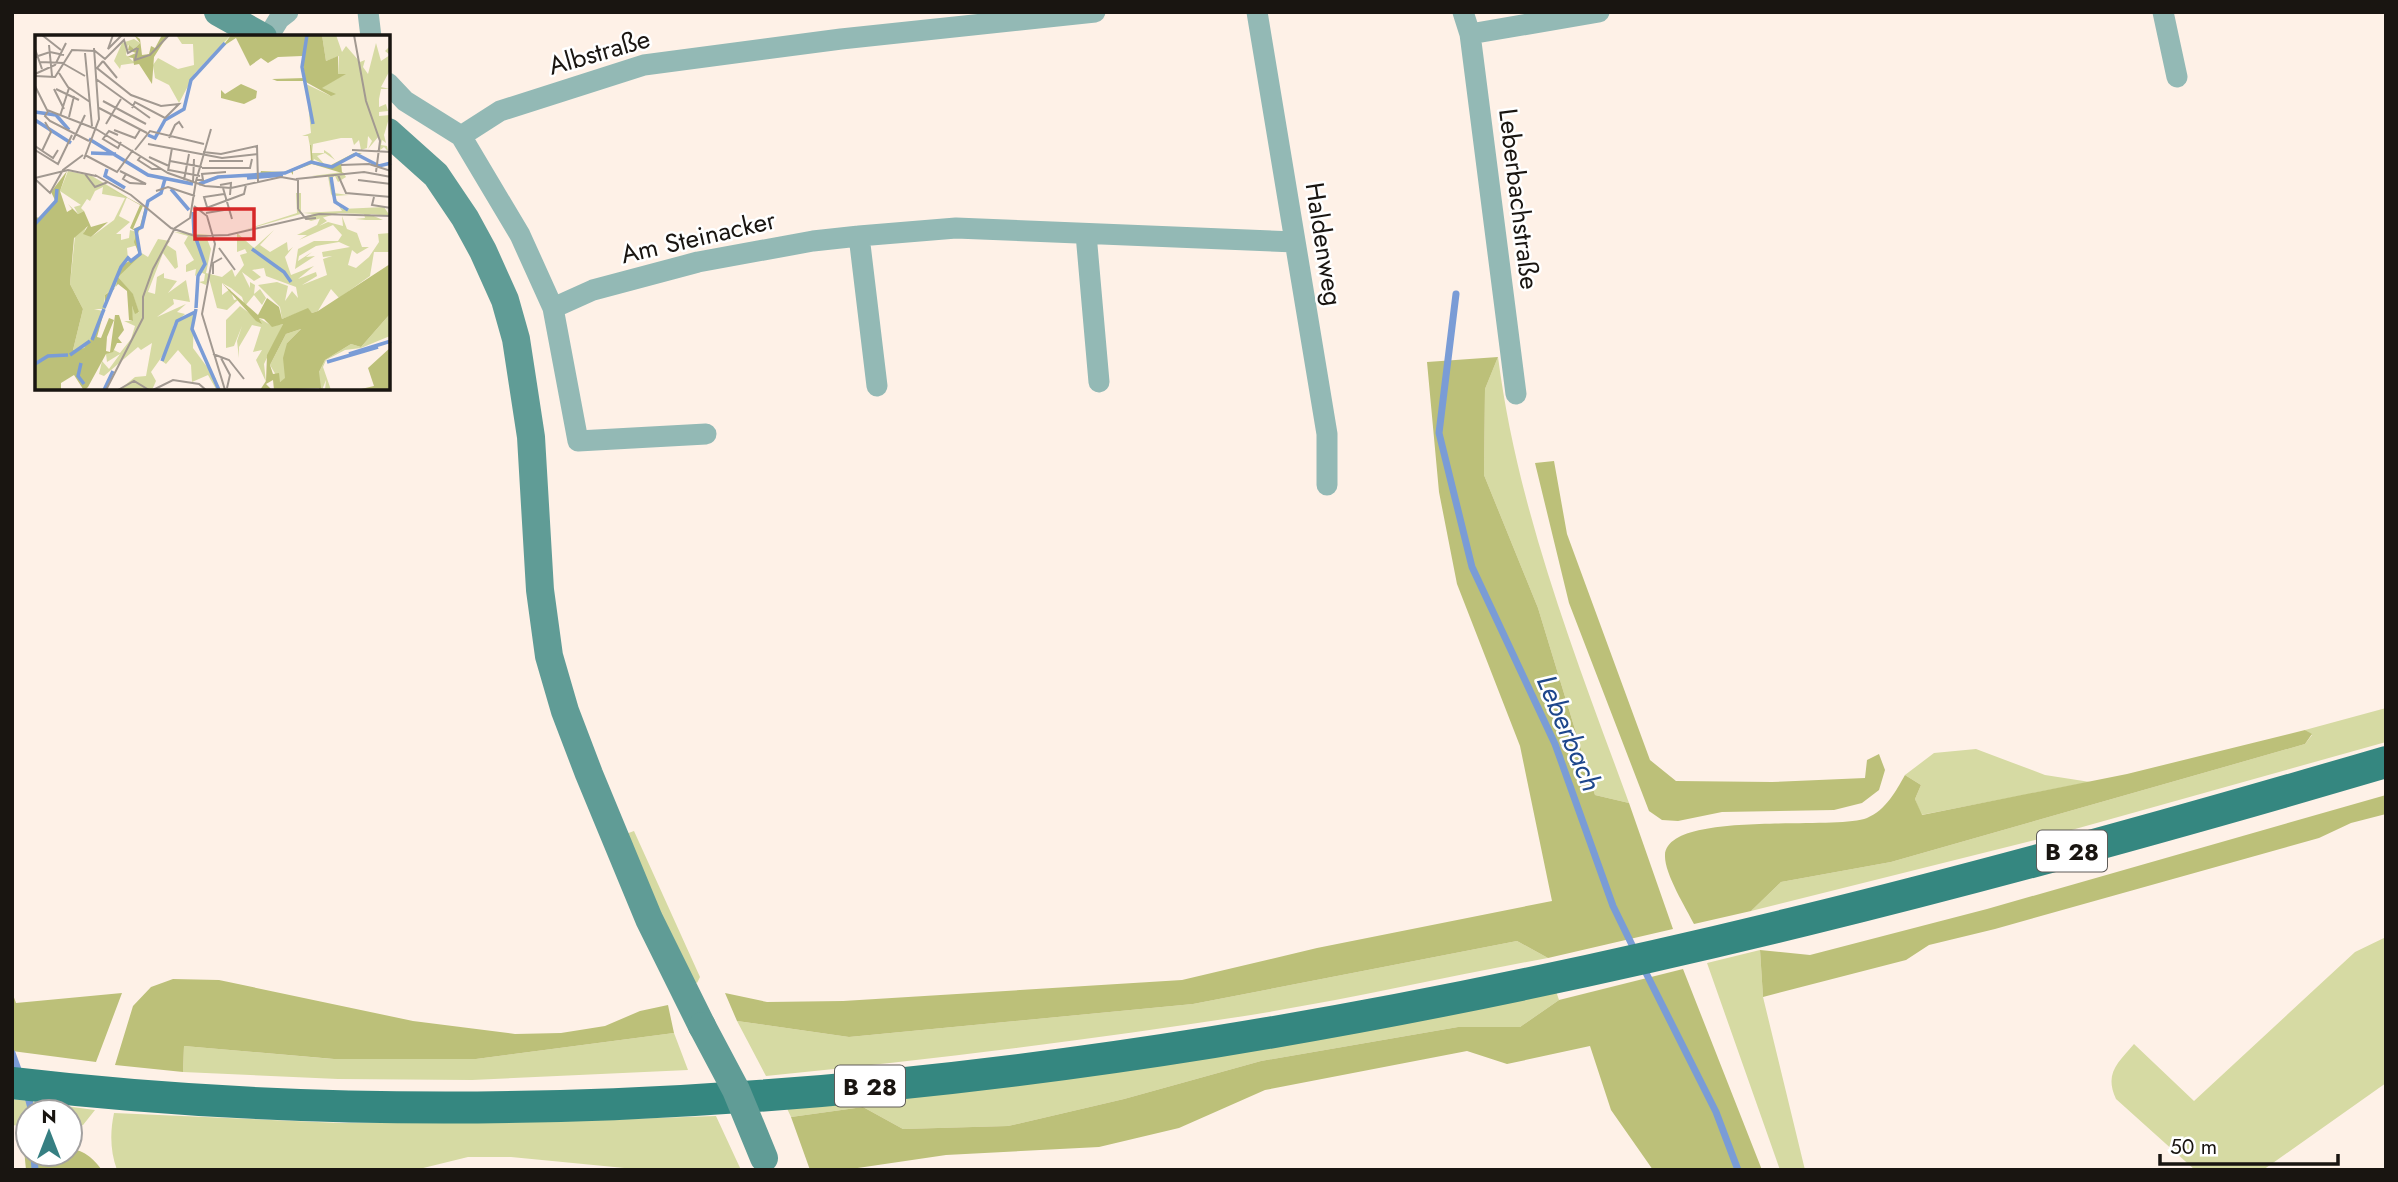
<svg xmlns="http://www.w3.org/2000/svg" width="2398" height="1182" font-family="Jost,sans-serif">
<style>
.green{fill:#d6daa3}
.forest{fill:#bcc079}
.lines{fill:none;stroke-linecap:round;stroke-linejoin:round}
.stream{stroke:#7a9cd6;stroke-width:7}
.street{stroke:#93b9b5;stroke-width:21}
.secondary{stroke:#609c96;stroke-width:28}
.primary{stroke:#358780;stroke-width:32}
.secondary-bridge{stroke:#609c96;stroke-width:28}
.labels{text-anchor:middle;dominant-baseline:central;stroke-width:5;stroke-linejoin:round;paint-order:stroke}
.shield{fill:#fff;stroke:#5e5b58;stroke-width:2}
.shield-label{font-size:24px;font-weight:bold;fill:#191511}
.street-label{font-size:26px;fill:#191511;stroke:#fff}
.water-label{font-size:28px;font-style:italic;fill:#1e478c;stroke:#fff}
.inset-river{fill:none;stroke:#7a9cd6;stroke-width:3.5}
.inset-road{fill:none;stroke:#a29991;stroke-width:2}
.view{fill:#d62828;fill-opacity:0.15;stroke:#d62828;stroke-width:3.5}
.inset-edge{fill:none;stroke:#191511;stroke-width:3.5}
</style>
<rect width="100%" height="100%" fill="#fef1e7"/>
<!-- green -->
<path class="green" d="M1498 357C1518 512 1576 658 1629 803L1595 795 1538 608 1484 475 1485 389Z
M2386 708V742L2043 838 1751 911 1781 882 1891 862 2305 744 2312 735 2305 730Z
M1976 749 2045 775 2090 782 1921 815 1915 799 1921 785 1905 775 1934 753Z
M634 831 700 977 697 983 690 980 623 835Z
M2386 937V1083L2263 1170H2195L2116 1099C2104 1073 2118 1063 2134 1044L2194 1101 2355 952Z
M1517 941 1548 958C1449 976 1350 999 1251 1015 1090 1040 928 1060 766 1076L737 1021 849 1037 1193 1004Z
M1760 950 1763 997 1805 1170H1780L1707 963Z
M1556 991 1559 1000 1520 1027H1458L1261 1061 1124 1099 1008 1126 903 1129 863 1107 791 1117 784 1102Z
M674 1033 688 1070 472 1080 338 1079 183 1072 184 1046 333 1059H476Z
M12 1099 95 1110 83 1125 70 1130V1112H28V1127L12 1125Z
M114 1113 340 1123 538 1122 716 1116 741 1170H645L511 1157H468L415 1170H117C110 1151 110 1132 114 1113Z"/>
<!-- forest -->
<path class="forest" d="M1498 357 1485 389 1484 475 1538 608 1595 795 1629 803 1673 929 1548 958 1517 941 1193 1004 849 1037 737 1021 725 993 767 1002 843 1001 1182 980 1317 948 1552 901 1520 746 1457 584 1439 492 1427 362Z
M1554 461 1567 534 1650 760 1676 781 1772 782 1865 778 1867 760 1879 754 1885 770 1879 790 1862 803 1834 810 1722 812 1678 821 1662 820 1649 811 1569 603 1535 463Z
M2305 730 2312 734 2305 744 1891 862 1781 882 1751 911 1694 924C1686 908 1664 873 1665 855 1668 809 1833 831 1867 818 1886 810 1896 791 1905 775L1921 785 1915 799 1922 815 2127 774Z
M2386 795V814L2351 823 2319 838 1995 929 1929 945 1906 960 1763 997 1760 950 1810 955 1987 909Z
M1683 969 1762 1170H1653L1611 1110 1590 1046 1507 1064 1467 1051 1265 1090 1179 1128 1099 1147 946 1155 844 1170H810L791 1117 863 1107 903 1129 1008 1126 1124 1099 1261 1061 1458 1027H1520L1559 1000Z
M173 979 219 980 413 1021 515 1034 561 1033 605 1026 640 1011 668 1005 674 1033 476 1059H334L184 1046 183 1072 115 1065 133 1006 151 987Z
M12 992 16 1003 122 993 96 1062 12 1051Z
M23 1139 28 1140V1154H70V1148C86 1152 92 1157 102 1170H26Z"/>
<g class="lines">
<!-- stream -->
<path class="stream" d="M1456 294 1439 433 1472 567 1555 744 1613 906 1635 951
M1642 965 1716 1112 1738 1170
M12 1053 20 1075
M27 1093 32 1112
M34 1154 35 1170"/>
<!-- street -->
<path class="street" d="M368 12 371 37
M1257 12 1327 434V485
M1463 12 1470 34 1516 394
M2163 12 2177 77
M1470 34 1599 12
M268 37 279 19 288 12
M388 83 405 101 461 136 520 235 553 308 578 441 706 434
M461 136 500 111 644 65 841 39 1095 12
M1086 234 1099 382
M859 236 877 386
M553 308 593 290 698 262 813 241 859 236 956 228 1295 242"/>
<!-- secondary -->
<path class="secondary" d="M218 12 263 37
M388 132 436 175 465 218 483 251 505 300 516 339 531 437 540 590 549 656 565 711 589 774 649 919 702 1026"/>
<!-- primary -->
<path class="primary" d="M12 1083C815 1177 1620 987 2386 762"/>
<!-- secondary-bridge -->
<path class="secondary-bridge" d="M702 1026 736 1090 764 1158"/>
</g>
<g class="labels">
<!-- shield labels -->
<g class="shield">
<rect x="2037" y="830.5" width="70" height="41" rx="5"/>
<rect x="835" y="1065.5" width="70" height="41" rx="5"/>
</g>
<g class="shield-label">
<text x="2072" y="851">B 28</text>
<text x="870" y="1086">B 28</text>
</g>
<!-- street labels -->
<g class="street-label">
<text transform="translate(599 52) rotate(-16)">Albstraße</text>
<text transform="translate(1519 199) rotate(83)">Leberbachstraße</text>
<text transform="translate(698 237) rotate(-13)">Am Steinacker</text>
<text transform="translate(1324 244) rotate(81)">Haldenweg</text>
</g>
<!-- water labels -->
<g class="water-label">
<text transform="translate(1569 733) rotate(67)">Leberbach</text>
</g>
</g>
<!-- overview -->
<g transform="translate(35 35)">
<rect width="355" height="355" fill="#fef1e7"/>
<path d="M141 0H196L160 38 144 68 134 50 120 43 118 30 123 23 143 34 159 30 158 9H147ZM287 0H301L307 17 311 11 325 27 330 25 328 32 333 39 341 8 346 26 355 20 350 16 355 11V35L346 52 355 54H346L344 64V72L351 69 353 76 344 77V81L355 80 349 100 351 108 347 105 346 110 352 111 353 116 349 112 345 115 344 101 333 114 337 106 333 101 332 113 326 115 324 105 319 110 317 103H306L278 109 277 118H289V115L295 119 300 125 290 118 282 121 290 130 279 124 278 127 273 101H267L276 98 271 49 296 61 286 53 310 39H303L304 21 291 26ZM99 4 105 8 99 14 93 10 91 20 100 28 86 30 85 34 79 26 87 8ZM33 136 57 141 92 162 84 181 95 187 81 199H86V205L94 203 95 195 102 197 103 210 92 213 93 224 86 234 83 241 105 217 113 222 123 204 135 206 132 210 141 216 143 232 140 234 128 218 113 257 120 259 122 242 129 238V243L142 246 133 258 151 245 155 267 138 264 139 269 122 282 151 269 142 277 150 279 139 289 134 307 143 287 159 278 158 313 181 344V354L173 340 157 347 156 330 143 315 131 329 127 326 131 316 116 337 121 346 117 355H84L100 342 111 341 117 308 106 315 103 312 69 341 64 339 67 326 74 334 85 319 72 327 71 319 79 315 85 318 96 304 100 291 89 286H98L96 271 104 278 98 260 83 242 81 251 70 260 69 274H59L68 276 63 297 51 311H59L53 324 48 322 50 312 38 315 48 274 35 249 40 201 51 192 49 198 56 202 79 185 90 163 67 159 68 152 60 156 55 166 52 164 46 173 49 176 43 179 39 172 46 170 25 156ZM308 137 311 142 303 147 300 141 295 144 298 158 314 160 299 161 306 171 307 174 349 172 355 181 334 179 348 185H331L320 184 330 183 329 179 304 178 276 186 267 182 279 179 269 178 203 197 262 178 261 158H266V178L307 176 296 159 293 141H277ZM286 181 292 186 284 191 293 187 308 191 307 181 312 194 322 198 327 212H334L322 219 317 215 313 230 321 233 334 222 344 207 343 199 355 198V217H339L335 241 304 263 296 254 283 276 277 278 273 274 247 284 245 272 223 250 242 247 253 251 250 266 257 256 263 263 261 252 231 241 229 233 217 235 226 242 219 246 207 237 215 253V247L220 250 219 259 225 254 231 263 227 270 219 260 210 271 207 262 196 253 187 248V260L195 254 199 265 204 264 192 275 182 273 174 243 171 250 164 247 169 246 170 239 165 237 160 241 161 234 151 237V230L159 225 149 208 153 201 139 197 176 200 171 202 178 204H172L176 214 171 238 187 242 197 234 200 242 209 230 205 220 212 218 210 214 202 217V198L219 213 239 195 225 210 235 217 252 207 253 216 258 212 250 222 256 240 279 231 263 244 281 237 282 241 267 250 292 240 288 224 297 221 288 222 287 217 315 212 304 207 281 211 264 221 263 226 277 217 271 222 280 221 260 234 263 214 279 206H303L307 200 298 190 264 205 272 200H262L282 190ZM205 271 226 287 224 283 237 291 248 289 229 329 231 347 221 325 227 315 218 317 226 292 217 290 204 312V323L202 306 207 291 199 311 191 313V285ZM355 279V301L326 313 310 315 291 325 288 332 296 355H290L291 345 287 355H284V337L290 325 316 309 326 312ZM266 294 252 308 250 344 245 347 235 330 251 299Z" fill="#d6daa3"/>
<path d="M99 0 105 4 107 20 114 19 116 11 120 13 127 0H133L119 22 117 49 104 29 99 30 98 23 92 22 101 18 93 15 94 10 99 14 105 8ZM196 0H287L291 26 303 21V39H311L287 53 301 59 296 61 269 46H242L237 44 270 43 267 21 243 22 233 28 226 23 215 31 201 3 187 12ZM206 49 222 56 221 63 209 69 186 63V55L190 59ZM275 110H276L278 127 294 131 319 118H327L306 127 307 138 277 129 258 136V140L256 137 224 142 226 136 249 137 276 126ZM32 136 25 156 32 177 37 174 33 169 43 179 49 176 56 192 73 187 56 202 48 199 53 191 39 203 35 249 48 274 38 315 49 313 62 297V292L70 271V260L81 252 84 233 104 219 99 207 102 197 95 193 105 170 71 151 108 171 98 194 105 191 110 172 112 175 102 201 106 220 83 242 98 259 104 277 100 279 97 271 98 286 94 285 92 256 83 249 73 262 62 302 66 303 74 283 79 285 72 302 71 316 75 317 80 280H84L89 295 83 303 87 308H82L78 317 71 319 53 352 51 354H48L39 340 26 348V355H0V182L5 183 20 165 16 157ZM355 229V279L326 312 316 309 290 325 284 337 286 353 239 355 238 345 231 349 237 355H225L231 346 232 320 248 289 237 292 229 284 224 283 227 289 221 286 187 248 223 280 232 263 244 272 247 284 273 273 277 278 283 276ZM266 294 252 308 248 323 250 343 245 347 244 338 238 339 235 330 251 299ZM356 312 355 355H322L339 351 333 333Z" fill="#bcc079" fill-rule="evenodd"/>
<path class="inset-river" d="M272 0 267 32 278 89M0 77 21 80 34 95M0 85 36 108M113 100 120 103 130 85 149 74 156 45 190 8M54 104 113 140 158 149M56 118 81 119M72 134 70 141 90 153M296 142 300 167 313 175M212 143 248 140M164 149 183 142 250 138 276 127 297 132 321 119 344 131 356 128M136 154 154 175M158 177 159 198 170 229 163 241 161 273M0 189 21 166 22 154M217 214 249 237 256 247M69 273 86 232 93 223 96 226 105 219 101 195 107 192 113 166 126 158 130 144M161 274 157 294 184 355M57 305 69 274M314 319 356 306M35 320 55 306M127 326 142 286 160 277M292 327 343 312M46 328 43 341 49 349M0 329 13 321 33 320M69 355 78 336"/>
<path class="inset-road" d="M7 0 26 15M78 0 73 14 87 0M319 0 331 66 345 106 341 137M14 10 17 41M103 13 100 25 115 20 134 0M0 14 7 34M50 18 57 91M0 22 15 17 29 20M68 26 62 33 96 60 126 71 144 69 130 83 100 67 97 73M68 26 82 43M5 27 29 28M29 29 50 41M24 38 33 52 55 67M0 39 20 30 31 8M0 41 20 42 37 15 60 16 70 24 89 5 93 18 102 13M61 44 115 83M0 51 12 75 61 94M19 54 29 74M21 54 44 65M68 66 111 89M64 73 112 98M13 76 10 81 15 86 54 106M25 81 34 53M34 82 39 61M71 89 86 64M61 94 133 138 170 151 196 153 246 142 263 145M79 95 100 103 105 95M83 100 74 96 68 104 83 113 86 107M134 103 140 90 144 87 148 93M38 105 50 80M113 109 187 123 223 119M0 111 18 123 23 115M0 115 23 129 37 100M100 115 115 96 169 109M317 115 356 117M7 116 16 97 10 87M168 117 186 119 222 111 223 147M50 120 82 137 98 115M106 121 103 125 117 134H126M114 122 134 131M49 124 64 84 59 13M135 126 167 132M174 126H208M306 130 334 129 356 136M167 133H215L217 124M134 135 165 141M85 136 111 149 95 148 88 144 91 139M133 136 137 113M50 139 60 152 73 147M60 140 96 160 136 193 160 201 193 200 284 179 356 181M303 140 311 158 356 162M0 143 33 135 61 141M0 144 15 158 28 135 48 120M261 144 329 137 356 142M149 145 154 119M162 145H168L167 139 191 137M323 145 356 149M161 146 176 94M158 147 159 124M185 150 196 148 195 160M188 153 197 184M121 156 133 152 160 161M339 162 337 170 356 173M159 171 172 181 180 209 167 279 190 355M172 172 169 162 189 159M263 174V145M263 174 271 184 281 183M166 175 209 159 211 150M171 178 195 174M184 213 200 235M178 239V228L187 223M178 319 194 325 209 344M186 323 195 340 192 353M71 355 108 283V262L118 234 140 193 155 183 161 146M83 355 99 346 114 355M118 355 138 345 164 349 171 355"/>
<path class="view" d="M160 174H219V204H160Z"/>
<rect width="355" height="355" class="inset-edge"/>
</g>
<!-- border -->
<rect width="2398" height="1182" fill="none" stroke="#191511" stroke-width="28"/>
<!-- north arrow -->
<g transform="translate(49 1133)"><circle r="33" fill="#ffffff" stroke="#a3a1a0" stroke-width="2"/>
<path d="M0-5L12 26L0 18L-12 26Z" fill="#367f82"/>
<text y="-10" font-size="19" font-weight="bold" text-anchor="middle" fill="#191511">N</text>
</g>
<!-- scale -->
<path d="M2160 1154v10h178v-10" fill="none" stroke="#191511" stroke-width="3.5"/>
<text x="2170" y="1154" font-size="21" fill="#191511" stroke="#ffffff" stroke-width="5" paint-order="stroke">50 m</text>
</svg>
